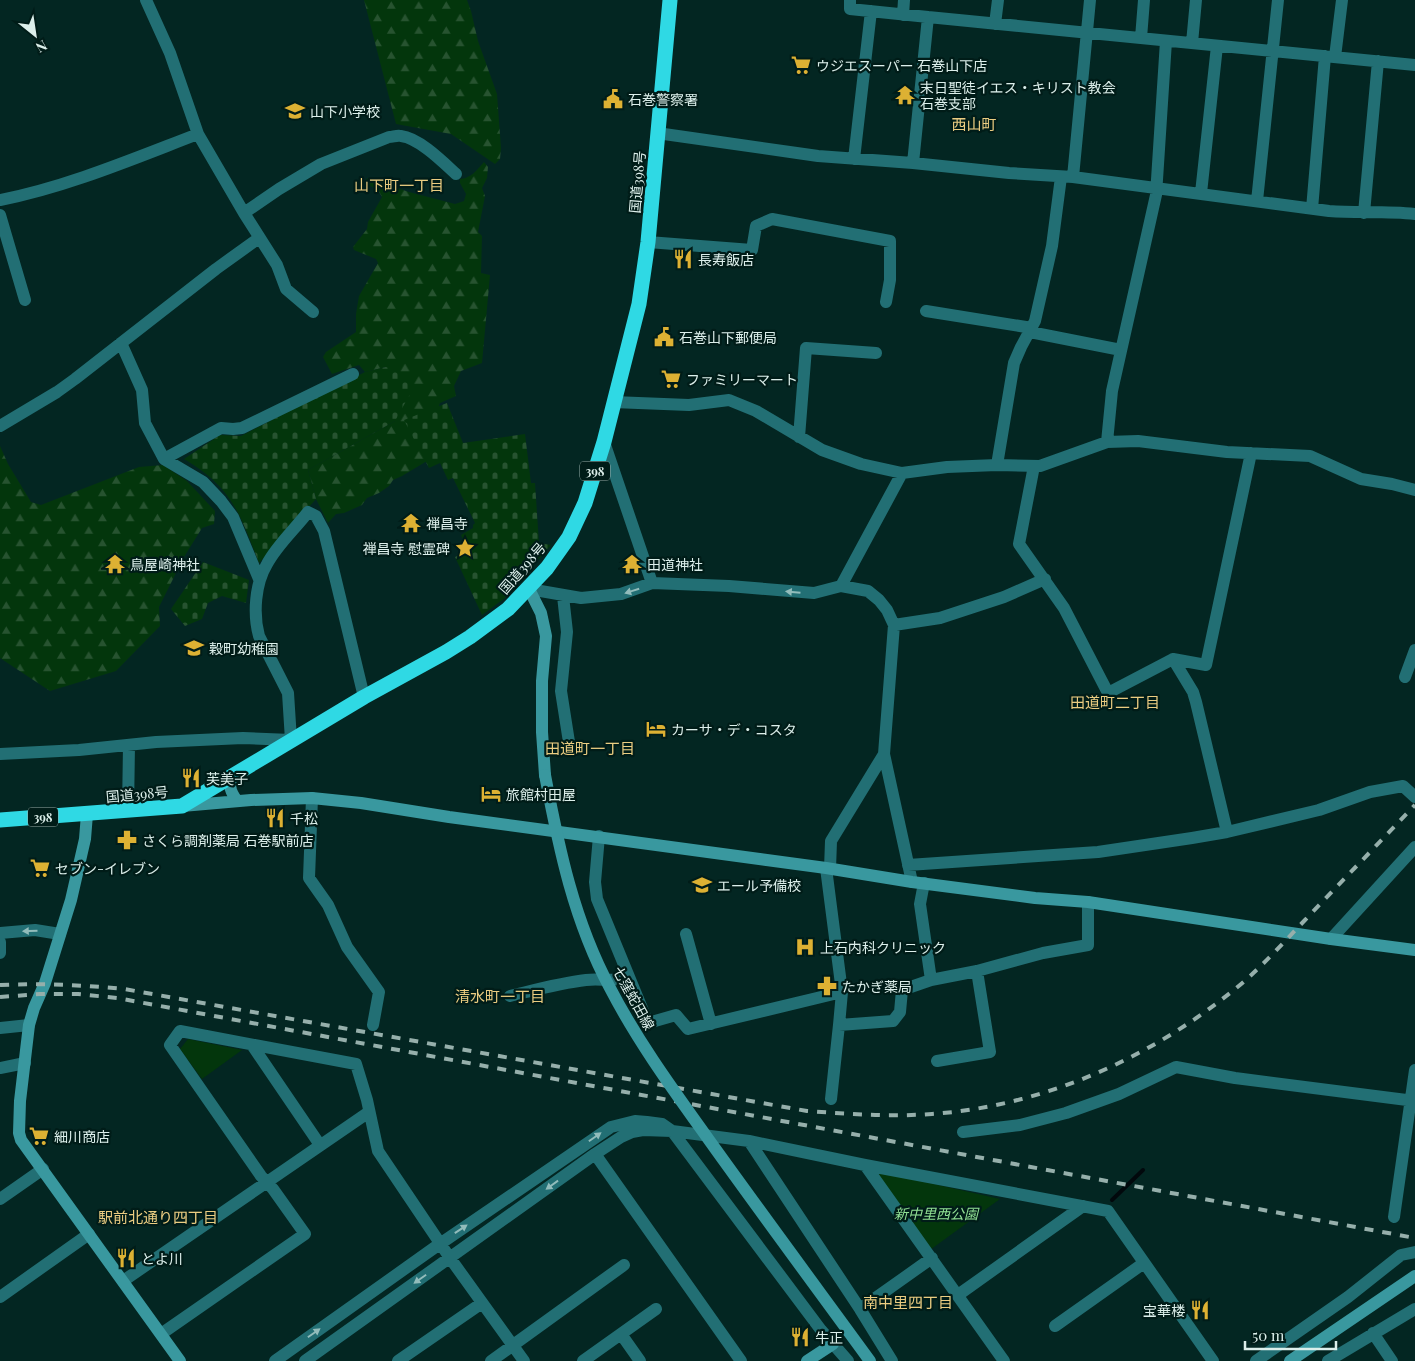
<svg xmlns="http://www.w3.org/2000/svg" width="1415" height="1361" font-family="'Playfair Display','Noto Sans JP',serif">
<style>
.green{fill:#03360c}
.forest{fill:url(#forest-firs)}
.cemetery{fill:url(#cemetery-stones)}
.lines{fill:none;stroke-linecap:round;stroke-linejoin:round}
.stream{stroke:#01080c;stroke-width:4}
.street{stroke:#226f74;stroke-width:12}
.secondary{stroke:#39989f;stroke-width:12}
.highway{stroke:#2fd9e4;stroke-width:15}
.rail{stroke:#96afab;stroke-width:4;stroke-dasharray:9 9;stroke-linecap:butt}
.secondary-bridge{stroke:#39989f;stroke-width:12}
.oneway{fill:#92bcbb}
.labels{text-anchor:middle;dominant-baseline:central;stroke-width:4.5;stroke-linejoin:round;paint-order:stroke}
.shield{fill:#001c18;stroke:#9ab0ac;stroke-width:1}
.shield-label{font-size:12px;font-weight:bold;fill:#dcefeb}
.poi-label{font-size:14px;fill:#dcefeb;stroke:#001c18;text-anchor:start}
.street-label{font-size:14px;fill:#dcefeb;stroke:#001c18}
.park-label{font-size:14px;font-style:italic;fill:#91e194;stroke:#001c18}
.neighbourhood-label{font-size:15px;fill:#ebcd82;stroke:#001c18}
</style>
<defs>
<pattern id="forest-firs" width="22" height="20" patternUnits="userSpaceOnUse" patternTransform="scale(1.25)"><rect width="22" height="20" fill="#03360c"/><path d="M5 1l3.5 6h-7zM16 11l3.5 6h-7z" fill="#275330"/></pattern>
<pattern id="cemetery-stones" width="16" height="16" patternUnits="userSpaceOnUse" patternTransform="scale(1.25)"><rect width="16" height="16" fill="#03360c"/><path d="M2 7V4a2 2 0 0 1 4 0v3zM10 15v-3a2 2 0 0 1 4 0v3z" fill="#275330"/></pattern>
</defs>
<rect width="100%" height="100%" fill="#032622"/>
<!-- green -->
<path class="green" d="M188 1039 242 1050 202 1079 180 1049Z
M872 1170 1000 1199 930 1250Z"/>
<!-- forest -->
<path class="forest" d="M364 0H467L471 11 478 41 497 94 501 148 500 159 495 164 451 134 396 124Z
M484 162 488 167 487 178 482 188 485 196 478 232 482 236 481 273 490 275 482 363 461 371 454 386 456 396 440 403 435 417 437 455 402 476 393 480 389 486 379 493 367 498 362 505 344 513 336 514 328 523 316 499 308 470 395 421 386 367 365 372 359 365 332 374 323 357 326 352 356 332V314L359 296 378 263 376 259 354 250 353 247 367 229 368 222 382 197 378 190 363 182 368 178 409 192 455 204 464 201 466 194 460 183V179C470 179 478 169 484 162Z
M0 446 8 464 31 502 41 505 139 467 163 465 187 481 215 511 214 524 202 528 184 557 159 607 160 626 116 671 50 691 0 658Z"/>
<!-- cemetery -->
<path class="cemetery" d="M386 367 412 379 410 394 395 421 308 470 316 499 259 563C240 514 232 487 184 459L220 435 241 436 365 372Z
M447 403 463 443 525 434 531 483H535L539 543 551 545 505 598 482 615 455 557 468 551 461 535 473 528V525L475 523 453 478 448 480 440 463 429 468 404 420Z
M203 562 249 580 246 603 222 596 208 603 202 619 185 626 171 609Z"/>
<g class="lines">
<!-- stream -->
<path class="stream" d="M1112 1200 1143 1170"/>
<!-- street -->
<path class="street" d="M146 0 170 53 198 134 244 213 277 265 286 289 313 312
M850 0V9L928 17
M903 15 904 0
M995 24 998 0
M1141 38 1144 0
M1192 43 1196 0
M1335 57 1342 0
M657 133 818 156 913 163 1009 173 1073 177 1329 211C1357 213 1386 211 1415 214
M854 159 871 11
M913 163 928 17 1415 65
M1073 177 1090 0
M1201 193 1217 46
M0 200C67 187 135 158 198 134
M1257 201 1278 0
M1312 209 1325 56
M244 213 279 189 321 164 389 137C393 137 397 135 401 136 419 138 443 162 456 174
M1364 213 1378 61
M0 215 25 300
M648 242 752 250 756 226 772 219 890 241V280L886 302
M926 311 1032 328
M1030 332 1121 350
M121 343 142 390 145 423 164 459 203 482 221 501 233 517 259 579
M613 402 689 405 729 400 756 411 822 450 861 464 902 473 947 467 997 465 1040 466 1107 442 1138 441 1227 452 1310 456 1361 479 1392 484 1415 490
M0 426 57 392 75 379 216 269 259 238
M799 437 806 348 876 353
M604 442 652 583
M1107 442 1112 391 1156 195 1166 41
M164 459 221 428 233 429 242 428 353 374
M997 465 1014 363 1021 347 1035 321 1052 246 1061 177
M1034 466 1019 544 1064 608 1108 693 1173 659 1206 665 1251 453
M841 586 902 473
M529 589 581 598 621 594 652 583 729 586 814 593 841 586 868 591 879 600 887 610 894 625 884 754 831 841 830 869
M563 596 567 632 561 691 569 742
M894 625 940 618 1004 597 1045 579
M1173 659 1193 692 1196 702 1227 832
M1405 677 1415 650
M0 754 79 750 156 742 243 738 291 740 288 693 259 636C253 614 255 584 267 564 277 545 295 529 308 512L316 516 324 531 364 697
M884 754 912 882
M312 798 309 878 328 905 347 947 379 992 373 1025
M128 811 129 745
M599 836 595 882 597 899 648 1023 676 1015 688 1029 842 992 839 1025 893 1021 900 1012 902 990 931 980 977 971 1043 953 1088 945V902
M908 865 1098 852 1192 838 1227 832 1319 810 1370 792 1403 786 1415 797
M826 868 842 992
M924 883 920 904 931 980
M0 933 35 930 60 934
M686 934 711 1024
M1331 939 1415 847
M0 942V953
M510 996C535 990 560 983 586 980 603 978 611 983 628 976
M0 1028 29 1025
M252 1045 320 1145
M937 1061 990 1052 977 971
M0 1068 25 1063
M831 1099 839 1025
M963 1132 1020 1125 1066 1113 1119 1094 1176 1067 1235 1078 1415 1101
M749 1141 860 1309 892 1361
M595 1154 741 1361
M865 1165 1004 1361
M0 1199 43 1169
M1394 1217 1415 1070
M123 1281 369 1112
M958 1295 1083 1206
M0 1297 89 1234
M860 1309 932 1258
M1055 1326 1144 1263
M1373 1333 1392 1361
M161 1334 305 1234 273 1189 261 1176 170 1045 180 1031 356 1064 367 1100 378 1151 450 1258 524 1361
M621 1334 640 1361
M275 1361 434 1248 611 1127 635 1121 647 1122 662 1124 672 1131 821 1330 848 1361
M305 1361 595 1154 621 1137 632 1132 643 1130 672 1131 749 1141 865 1165 1108 1211 1213 1361
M398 1361 482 1303
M491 1361 624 1265
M583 1361 656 1309
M1256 1361 1348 1297 1401 1255 1415 1252
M1328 1361 1415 1309"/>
<!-- secondary -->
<path class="secondary" d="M529 589 541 613 546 636 542 681V732L545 775
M237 801C228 788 228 784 238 772
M182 806 251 800 312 798 361 803 449 817 826 868 912 882 1035 898 1088 902 1331 939 1415 950
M87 814 85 839 71 900 45 983 34 1008 29 1025 20 1101 19 1133 21 1140 180 1361
M807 1361 833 1344
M1290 1361 1415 1276"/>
<!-- highway -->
<path class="highway" d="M0 820 182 806 364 697 446 652 470 637 508 609 547 568 569 537 585 503 604 442 639 304 648 242 670 0"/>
<!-- rail -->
<path class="rail" d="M0 985C43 983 82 985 124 989L807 1111C849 1114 890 1117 932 1114 1043 1106 1149 1059 1235 989 1261 968 1283 943 1305 920 1342 881 1379 843 1415 805
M0 997 40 994H78L117 998 1415 1238"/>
<!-- secondary-bridge -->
<path class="secondary-bridge" d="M545 775C559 849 574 921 610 988 638 1042 674 1091 709 1140 762 1214 816 1287 870 1361"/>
</g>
<!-- one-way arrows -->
<defs><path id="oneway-solid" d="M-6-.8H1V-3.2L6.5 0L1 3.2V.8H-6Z" transform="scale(1.25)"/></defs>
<g class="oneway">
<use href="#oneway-solid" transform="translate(632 591) rotate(163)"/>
<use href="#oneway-solid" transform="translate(793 592) rotate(-175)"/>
<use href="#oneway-solid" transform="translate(30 931) rotate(178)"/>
<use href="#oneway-solid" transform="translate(595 1137) rotate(-35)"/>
<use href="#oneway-solid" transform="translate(552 1185) rotate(144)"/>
<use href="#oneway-solid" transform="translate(461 1229) rotate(-34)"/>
<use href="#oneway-solid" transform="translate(420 1279) rotate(145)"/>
<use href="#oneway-solid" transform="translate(314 1333) rotate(-35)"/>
</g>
<!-- icons -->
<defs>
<symbol id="supermarket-bare" viewBox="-9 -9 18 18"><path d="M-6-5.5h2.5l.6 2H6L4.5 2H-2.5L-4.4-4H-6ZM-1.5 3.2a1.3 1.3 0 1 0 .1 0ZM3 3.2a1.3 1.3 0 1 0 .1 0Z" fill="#ddb133" stroke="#001c18" stroke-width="2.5" paint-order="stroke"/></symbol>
<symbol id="temple-bare" viewBox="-9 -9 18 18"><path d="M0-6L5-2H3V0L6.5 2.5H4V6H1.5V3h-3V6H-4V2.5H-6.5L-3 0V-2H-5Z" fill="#ddb133" stroke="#001c18" stroke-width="2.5" paint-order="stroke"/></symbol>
<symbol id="civic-bare" viewBox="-9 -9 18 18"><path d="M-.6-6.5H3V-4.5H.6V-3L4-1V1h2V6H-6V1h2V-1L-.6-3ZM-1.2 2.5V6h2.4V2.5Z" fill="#ddb133" stroke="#001c18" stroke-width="2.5" paint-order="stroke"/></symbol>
<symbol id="school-bare" viewBox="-9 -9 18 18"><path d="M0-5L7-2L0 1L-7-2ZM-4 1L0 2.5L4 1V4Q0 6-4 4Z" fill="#ddb133" stroke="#001c18" stroke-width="2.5" paint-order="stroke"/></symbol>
<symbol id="restaurant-bare" viewBox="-9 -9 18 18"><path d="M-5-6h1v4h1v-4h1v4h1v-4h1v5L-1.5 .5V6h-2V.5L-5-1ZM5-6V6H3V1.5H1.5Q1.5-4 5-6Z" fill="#ddb133" stroke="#001c18" stroke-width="2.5" paint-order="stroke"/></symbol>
<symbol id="sight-bare" viewBox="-9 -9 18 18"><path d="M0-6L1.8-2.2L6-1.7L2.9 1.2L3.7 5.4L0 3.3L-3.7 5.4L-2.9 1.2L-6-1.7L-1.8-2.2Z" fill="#ddb133" stroke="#001c18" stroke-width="2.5" paint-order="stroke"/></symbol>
<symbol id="hotel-bare" viewBox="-9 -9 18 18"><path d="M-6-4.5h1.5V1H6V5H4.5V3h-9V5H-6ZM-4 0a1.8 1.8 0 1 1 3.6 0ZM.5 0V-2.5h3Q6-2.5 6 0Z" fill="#ddb133" stroke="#001c18" stroke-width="2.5" paint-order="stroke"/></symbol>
<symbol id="pharmacy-bare" viewBox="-9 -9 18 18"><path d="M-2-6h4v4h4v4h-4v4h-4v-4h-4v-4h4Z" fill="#ddb133" stroke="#001c18" stroke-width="2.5" paint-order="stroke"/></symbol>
<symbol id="hospital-bare" viewBox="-9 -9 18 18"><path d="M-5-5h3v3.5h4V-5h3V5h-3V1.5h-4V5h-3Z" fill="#ddb133" stroke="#001c18" stroke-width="2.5" paint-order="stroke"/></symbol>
</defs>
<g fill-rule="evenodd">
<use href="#supermarket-bare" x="787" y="51" width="28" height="28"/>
<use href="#temple-bare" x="891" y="81" width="28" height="28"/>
<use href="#civic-bare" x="599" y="85" width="28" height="28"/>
<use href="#school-bare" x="281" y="97" width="28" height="28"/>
<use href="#restaurant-bare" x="669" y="245" width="28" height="28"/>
<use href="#civic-bare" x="650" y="323" width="28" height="28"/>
<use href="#supermarket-bare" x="657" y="365" width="28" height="28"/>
<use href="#temple-bare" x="397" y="509" width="28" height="28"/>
<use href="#sight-bare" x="451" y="534" width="28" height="28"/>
<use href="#temple-bare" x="101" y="550" width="28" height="28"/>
<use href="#temple-bare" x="618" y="550" width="28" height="28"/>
<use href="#school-bare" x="180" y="634" width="28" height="28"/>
<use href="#hotel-bare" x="642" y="715" width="28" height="28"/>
<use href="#restaurant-bare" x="177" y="764" width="28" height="28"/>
<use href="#hotel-bare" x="477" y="780" width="28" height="28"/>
<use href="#restaurant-bare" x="261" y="804" width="28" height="28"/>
<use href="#pharmacy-bare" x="113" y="826" width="28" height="28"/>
<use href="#supermarket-bare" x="26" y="854" width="28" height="28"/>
<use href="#school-bare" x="688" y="871" width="28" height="28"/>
<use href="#hospital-bare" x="791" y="933" width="28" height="28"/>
<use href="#pharmacy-bare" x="813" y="972" width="28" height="28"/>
<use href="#supermarket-bare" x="25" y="1122" width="28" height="28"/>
<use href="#restaurant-bare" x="112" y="1244" width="28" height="28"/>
<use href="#restaurant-bare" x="1186" y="1296" width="28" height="28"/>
<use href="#restaurant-bare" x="786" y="1323" width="28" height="28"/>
</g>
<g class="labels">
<!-- shield labels -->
<g class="shield">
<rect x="580" y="461.5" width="30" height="19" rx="4"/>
<rect x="28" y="807.5" width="30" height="19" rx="4"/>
</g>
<g class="shield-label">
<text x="595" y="471">398</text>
<text x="43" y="817">398</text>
</g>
<!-- poi labels -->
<g class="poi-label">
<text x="816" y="65">ウジエスーパー 石巻山下店</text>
<text x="920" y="87">末日聖徒イエス・キリスト教会<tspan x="920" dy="16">石巻支部</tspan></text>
<text x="628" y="99">石巻警察署</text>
<text x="310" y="111">山下小学校</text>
<text x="698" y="259">長寿飯店</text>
<text x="679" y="337">石巻山下郵便局</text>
<text x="686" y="379">ファミリーマート</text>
<text x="426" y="523">禅昌寺</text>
<text x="450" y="548" text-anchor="end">禅昌寺 慰霊碑</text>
<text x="130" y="564">鳥屋崎神社</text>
<text x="647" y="564">田道神社</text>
<text x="209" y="648">穀町幼稚園</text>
<text x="671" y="729">カーサ・デ・コスタ</text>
<text x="206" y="778">芙美子</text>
<text x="506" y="794">旅館村田屋</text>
<text x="290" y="818">千松</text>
<text x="142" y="840">さくら調剤薬局 石巻駅前店</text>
<text x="55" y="868">セブン-イレブン</text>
<text x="717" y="885">エール予備校</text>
<text x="820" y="947">上石内科クリニック</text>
<text x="842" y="986">たかぎ薬局</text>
<text x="54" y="1136">細川商店</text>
<text x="141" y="1258">とよ川</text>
<text x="1185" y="1310" text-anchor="end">宝華楼</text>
<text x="815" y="1337">牛正</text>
</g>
<!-- street labels -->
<g class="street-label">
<text transform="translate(637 182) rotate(-85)">国道398号</text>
<text transform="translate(522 568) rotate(-49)">国道398号</text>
<text transform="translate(137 794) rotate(-5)">国道398号</text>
<text transform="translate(634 998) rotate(61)">七窪蛇田線</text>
</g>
<!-- park labels -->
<g class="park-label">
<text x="936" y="1213">新中里西公園</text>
</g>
<!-- neighbourhood labels -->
<g class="neighbourhood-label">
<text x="974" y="124">西山町</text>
<text x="399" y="185">山下町一丁目</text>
<text x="1115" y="702">田道町二丁目</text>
<text x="590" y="748">田道町一丁目</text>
<text x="500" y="996">清水町一丁目</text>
<text x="158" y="1217">駅前北通り四丁目</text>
<text x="908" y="1302">南中里四丁目</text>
</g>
</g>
<!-- north arrow -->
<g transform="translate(35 35) rotate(150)" stroke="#001c18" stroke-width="4" paint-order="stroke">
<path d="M0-4L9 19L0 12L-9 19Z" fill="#dcefeb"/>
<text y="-8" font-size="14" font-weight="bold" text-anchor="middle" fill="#dcefeb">N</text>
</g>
<!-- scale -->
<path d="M1245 1341v8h91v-8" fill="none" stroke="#dcefeb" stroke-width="2.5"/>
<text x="1252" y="1341" font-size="15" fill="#dcefeb" stroke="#001c18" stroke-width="4" paint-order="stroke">50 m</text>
</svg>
